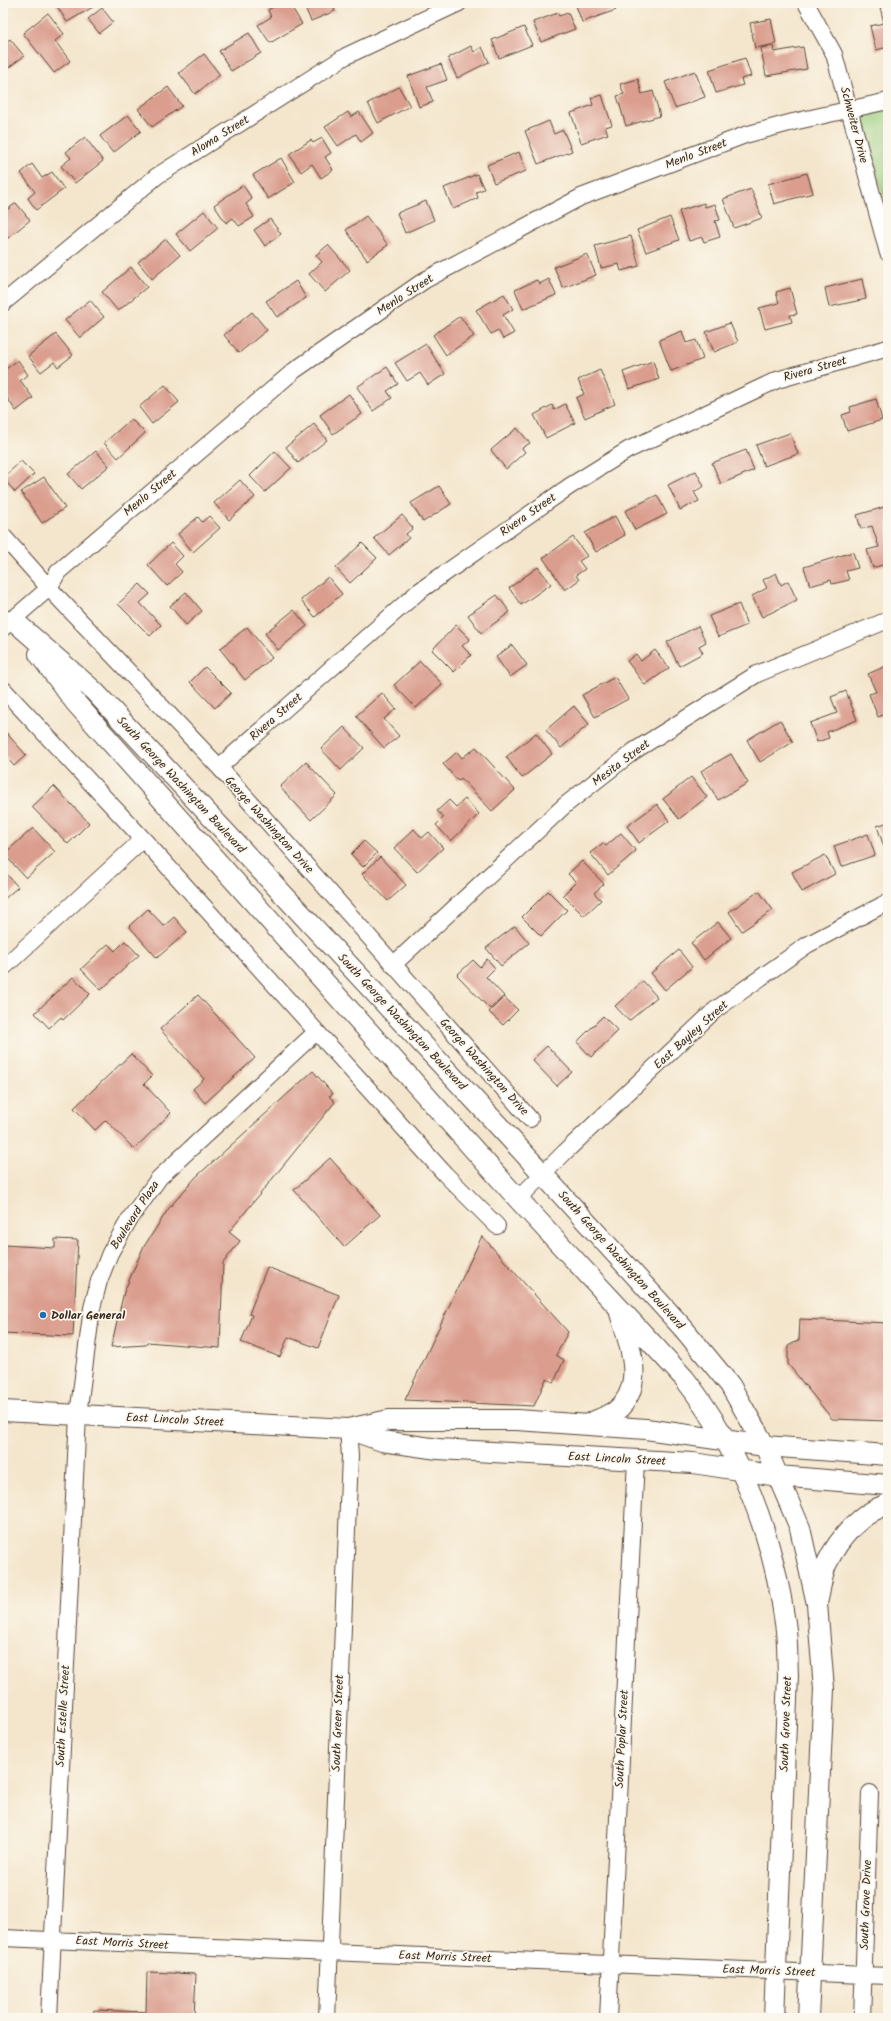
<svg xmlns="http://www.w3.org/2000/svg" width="891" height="2021" font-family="Kalam,sans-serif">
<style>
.green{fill:#98cb7b;stroke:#6a7a4c}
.building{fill:#da9d8e}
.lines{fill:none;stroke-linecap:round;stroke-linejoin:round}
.minor-casing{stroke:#574638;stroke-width:18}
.tertiary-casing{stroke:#574638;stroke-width:22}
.minor{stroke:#fff;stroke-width:16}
.tertiary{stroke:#fff;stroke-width:20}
.poi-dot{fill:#1f6fb2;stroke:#fbf7ec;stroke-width:1.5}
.labels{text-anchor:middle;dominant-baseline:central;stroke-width:3.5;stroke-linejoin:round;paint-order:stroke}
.street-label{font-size:12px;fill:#3b2a1e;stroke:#fbf7ec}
.poi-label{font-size:12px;font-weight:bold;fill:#3b2a1e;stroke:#fbf7ec;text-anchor:start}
</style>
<rect width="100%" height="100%" fill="#fbf7ec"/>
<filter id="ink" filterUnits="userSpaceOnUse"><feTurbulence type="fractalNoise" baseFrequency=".025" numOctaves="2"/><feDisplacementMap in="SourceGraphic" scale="8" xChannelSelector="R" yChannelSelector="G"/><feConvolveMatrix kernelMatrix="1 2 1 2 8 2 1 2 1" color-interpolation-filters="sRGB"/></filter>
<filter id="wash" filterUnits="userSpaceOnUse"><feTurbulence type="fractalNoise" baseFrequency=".012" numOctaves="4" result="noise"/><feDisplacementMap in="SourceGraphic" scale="16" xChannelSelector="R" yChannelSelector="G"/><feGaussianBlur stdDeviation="0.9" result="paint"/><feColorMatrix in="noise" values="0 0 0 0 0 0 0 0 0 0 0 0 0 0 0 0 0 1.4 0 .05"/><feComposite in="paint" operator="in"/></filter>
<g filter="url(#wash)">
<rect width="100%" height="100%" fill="#f4e6cd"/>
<!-- green -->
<path class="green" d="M888 110V216L863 115Z"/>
<g id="blocks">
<!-- building -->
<path class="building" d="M55 3H100L67 22Z
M280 3H289L302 24 270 43 258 25 271 17 268 10Z
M303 3H332L335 11 311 21Z
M575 3H613L616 10 582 22Z
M888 5V47L876 50 870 26 884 23 880 7Z
M102 8 113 22 99 33 88 19Z
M48 13 64 34 55 41 70 61 54 73 23 33Z
M558 13 559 16 568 13 575 29 541 42 533 22Z
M771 19 776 44 755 48 750 23Z
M524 27 532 45 499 58 492 40Z
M249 33 261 53 231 71 219 51Z
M10 39 24 56 3 72V45Z
M471 46 474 52 482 47 489 62 457 78 448 58Z
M773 46 774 52 803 47 807 69 766 76 761 48Z
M204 54 220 75 195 94 179 73Z
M745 58 751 76 741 79 743 85 716 93 709 70Z
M441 64 447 80 427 87 433 102 419 107 408 76Z
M695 71 705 97 675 108 665 82Z
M638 79 642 94 653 91 660 116 626 126 617 96 624 94 620 84Z
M168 87 182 106 152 127 138 109Z
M399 87 410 106 378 123 368 103Z
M602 95 612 125 605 127 608 134 581 143 571 113 593 105 591 98Z
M348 112 351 117 359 112 373 133 361 142 356 134 338 146 325 127Z
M128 115 141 131 113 153 100 136Z
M549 121 554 134 563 130 572 151 538 164 525 131Z
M85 137 103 161 75 183 61 166 71 158 66 152Z
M322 138 331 153 325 157 333 170 321 178 312 164 301 172 289 154 311 140 313 143Z
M519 152 526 171 494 183 487 165Z
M281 158 295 182 268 199 253 175Z
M32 164 42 178 52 172 64 189 36 210 28 198 35 192 21 173Z
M807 173 813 193 774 204 768 184Z
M477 174 484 189 476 192 478 198 453 209 444 188Z
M243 185 252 199 246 204 254 217 239 226 233 218 226 223 214 205Z
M751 189 762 218 734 228 723 199Z
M426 201 434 220 405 233 397 213Z
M16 203 30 220 3 242V213Z
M704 203 705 207 715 204 720 220 715 221 720 237 704 242 702 237 689 241 679 211Z
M204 211 218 228 190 251 176 234Z
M366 216 388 245 367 260 346 230Z
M670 217 679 240 646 252 637 230Z
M270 219 281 234 265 246 254 230Z
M631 236 639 266 621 271 619 264 601 268 595 246Z
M166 239 180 255 152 279 138 262Z
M328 245 350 270 325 292 309 274 322 262 316 255Z
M587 254 596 275 563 288 554 267Z
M131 267 147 287 118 311 102 292Z
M549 279 556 295 523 309 515 290 537 280 539 284Z
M862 279 866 299 829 307 825 288Z
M296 281 306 298 277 317 266 301Z
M790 288 797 314 790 315 792 322 765 329 759 308 779 303 776 292Z
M504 294 513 309 503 315 514 333 503 339 498 330 491 334 476 310Z
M90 300 104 317 80 338 65 320Z
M252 312 267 330 239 353 224 335Z
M460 316 474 336 446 355 433 335Z
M730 323 738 342 714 352 706 332Z
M682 331 686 343 696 340 703 359 671 371 659 340Z
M56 334 73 355 58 367 54 362 41 372 28 356Z
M426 344 445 374 428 385 420 373 407 381 395 363Z
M18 360 28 375 20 380 33 398 16 411 3 392V371Z
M653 361 659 379 629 389 623 372Z
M387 367 398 384 387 391 392 398 373 411 357 387Z
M600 370 615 404 585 418 576 398 584 394 578 380Z
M165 385 179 402 152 424 139 407Z
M349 394 362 414 333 434 320 415Z
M876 399 882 420 847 431 842 415 851 412 850 407Z
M565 404 575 423 546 438 534 415 552 405 554 410Z
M131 419 145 433 118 458 104 443Z
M314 424 327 440 298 463 286 447Z
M517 428 530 443 522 448 525 452 506 469 491 450Z
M790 433 798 454 764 466 756 445Z
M746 450 754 470 721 484 712 463Z
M96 451 109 466 81 489 68 474Z
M275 451 291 468 265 492 250 476Z
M21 461 34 474 15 492 3 478Z
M696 471 704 486 694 492 699 501 680 510 668 485Z
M44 477 65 508 42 523 21 492Z
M240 480 255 497 229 520 214 503Z
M439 486 451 504 423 522 411 503Z
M657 495 667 514 635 530 625 511Z
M888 506V563L873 568 867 550 879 547 872 526 861 529 857 515Z
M402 515 413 528 406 534 409 538 389 555 374 538Z
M209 516 220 528 193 552 178 534 198 517 202 522Z
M615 516 625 535 596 552 585 533Z
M573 537 587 556 579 561 585 569 576 575 579 580 565 590 543 558Z
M171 543 183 556 175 564 182 572 167 586 148 565Z
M362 543 377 558 350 583 336 568Z
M853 552 858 568 846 571 849 580 832 584 831 580 810 586 804 567Z
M538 567 551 584 521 605 509 588Z
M776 573 781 585 788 581 797 600 762 617 752 596 767 588 763 580Z
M328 577 342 594 315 617 301 600Z
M140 584 150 594 140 603 161 625 150 636 118 604Z
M186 592 202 611 186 625 170 606Z
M497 595 510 612 481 633 468 615Z
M739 604 747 625 718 637 709 616Z
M294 610 307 626 278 650 265 633Z
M456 625 470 639 462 646 471 655 454 672 432 650Z
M698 626 706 642 699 646 703 653 679 666 667 642Z
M247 627 272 658 245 680 220 649Z
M512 645 527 665 510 677 496 657Z
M655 650 669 668 645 685 627 661 636 654 641 661Z
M420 661 442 684 416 708 394 685Z
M888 665V713L878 717 869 694 876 692 868 674Z
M205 667 231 693 215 708 190 682Z
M615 677 628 699 595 717 582 695Z
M846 691 857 720 827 732 829 738 817 742 810 723 837 713 831 697Z
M382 693 396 709 384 719 399 736 384 748 356 716Z
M574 706 589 724 561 748 546 730Z
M780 720 793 742 760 762 747 740Z
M344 727 364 748 341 770 321 749Z
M888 727V746H887L884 728Z
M3 729 26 755 14 766 3 753Z
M536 733 552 754 522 778 506 757Z
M476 747 515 790 492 811 461 778 458 781 443 764 457 752 462 758Z
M731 754 748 783 718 800 701 771Z
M306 762 337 795 311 820 280 787Z
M691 777 707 797 679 819 663 799Z
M54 786 89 823 68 844 32 807Z
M465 799 479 814 451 841 436 825 444 817 437 811 449 800 456 807Z
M657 804 669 821 639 843 627 826Z
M888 822V845L884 847 877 826Z
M33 828 55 852 26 878 4 854Z
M414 829 422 838 429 832 443 848 417 872 394 848Z
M621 833 636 851 608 875 590 853 603 843 606 846Z
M868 834 875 855 841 867 834 846Z
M364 841 377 853 363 867 351 854Z
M825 855 835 874 802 892 792 872Z
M380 857 406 885 388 901 362 874Z
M582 861 604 884 594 893 601 900 584 916 563 895 576 882 568 874Z
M3 870 18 887 3 900Z
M548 891 567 910 541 936 522 917Z
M759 891 773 910 742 931 729 912Z
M148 909 164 926 174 917 187 932 157 958 129 926Z
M718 922 731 938 704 960 691 943Z
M515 926 529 943 501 966 486 948Z
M125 941 139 955 101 990 81 969 108 944 115 951Z
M679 950 692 967 665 990 651 973Z
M487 959 495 968 486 977 504 996 490 1009 457 975 473 960 480 967Z
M73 977 90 994 63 1020 61 1017 49 1028 35 1013Z
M643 981 657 997 629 1021 615 1006Z
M198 995 255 1058 205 1103 193 1089 204 1079 160 1029Z
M504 997 518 1010 503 1025 489 1012Z
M603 1016 618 1031 591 1057 577 1042Z
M547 1046 572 1072 557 1086 532 1060Z
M131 1054 152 1076 144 1084 171 1113 134 1149 106 1120 95 1130 74 1108Z
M313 1071 333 1094 329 1096 335 1102 229 1232 240 1241 223 1263 220 1348 147 1342 146 1345 111 1347 124 1292 143 1248 169 1208 196 1177Z
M330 1158 380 1215 344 1247 294 1190Z
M482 1236 568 1332 556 1355 564 1360 554 1382 546 1379 534 1406 405 1400Z
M55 1239 78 1240 73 1336 3 1333V1245L55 1248Z
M267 1267 339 1295 318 1348 288 1337 280 1357 241 1342 252 1315 249 1314Z
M800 1319 888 1323V1421L832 1419 788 1364V1346L799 1340Z
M147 1972 196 1974 194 2018H93L94 2010 146 2012Z"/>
</g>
</g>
<g filter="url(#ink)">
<use href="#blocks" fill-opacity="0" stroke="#574638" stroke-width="1"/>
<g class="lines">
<defs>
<path id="minor" d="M806 3 834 54 888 253
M3 303 157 176 346 56 459 3
M3 536 49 588 219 767 530 1119
M3 628 49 588 58 572 295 370 425 280 581 197 745 135 793 122 888 101
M3 689 143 839 445 1174 497 1226
M219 767 418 592 570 486 628 450 777 380 888 348
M393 965 564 806 634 751 757 674 888 620
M3 968 143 839
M518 1199 565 1152 715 1010 807 945 888 902
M3 1938 888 1976
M49 2018 78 1415 92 1308 99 1281 110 1253 129 1220 159 1178 316 1032
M327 2018 350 1456 348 1429
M608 2018 636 1460
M862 2018 870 1793"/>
<path id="tertiary" d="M13 620 94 691 508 1136 683 1328 730 1385 765 1446 800 1528 817 1604 824 1689 808 2018
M39 654 75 702 518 1199 684 1378C740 1449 773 1535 785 1623 788 1640 787 1658 788 1675L774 2018
M3 1411 348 1429 389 1420H517L646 1429 765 1446 888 1455
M588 1424C596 1420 609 1416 616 1411 647 1385 629 1344 620 1313
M348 1429 382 1441 438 1449 693 1463 778 1476 888 1485
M818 1599C821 1587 822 1573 827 1563 839 1538 861 1513 888 1504"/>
</defs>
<!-- minor casing -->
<use href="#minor" class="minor-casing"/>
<!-- tertiary casing -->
<use href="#tertiary" class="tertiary-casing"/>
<!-- minor -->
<use href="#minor" class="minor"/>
<!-- tertiary -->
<use href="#tertiary" class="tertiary"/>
</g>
</g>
<!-- markers -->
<circle class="poi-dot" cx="43" cy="1315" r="4"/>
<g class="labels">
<!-- street labels -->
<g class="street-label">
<text transform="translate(854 125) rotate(75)">Schweiter Drive</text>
<text transform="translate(220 136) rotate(-32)">Aloma Street</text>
<text transform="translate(696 154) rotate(-21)">Menlo Street</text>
<text transform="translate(405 295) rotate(-33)">Menlo Street</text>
<text transform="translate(815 369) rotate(-16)">Rivera Street</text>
<text transform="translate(150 493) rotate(-40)">Menlo Street</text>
<text transform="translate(528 515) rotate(-35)">Rivera Street</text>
<text transform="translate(276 717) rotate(-41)">Rivera Street</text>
<text transform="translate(621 763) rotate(-37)">Mesita Street</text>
<text transform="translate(181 785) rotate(47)">South George Washington Boulevard</text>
<text transform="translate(269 825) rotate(48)">George Washington Drive</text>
<text transform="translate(402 1022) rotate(47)">South George Washington Boulevard</text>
<text transform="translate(691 1035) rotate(-42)">East Bayley Street</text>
<text transform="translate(484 1067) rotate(48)">George Washington Drive</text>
<text transform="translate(135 1215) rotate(-57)">Boulevard Plaza</text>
<text transform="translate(621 1260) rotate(48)">South George Washington Boulevard</text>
<text transform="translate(175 1420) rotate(3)">East Lincoln Street</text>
<text transform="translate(617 1459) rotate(3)">East Lincoln Street</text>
<text transform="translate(63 1716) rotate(-87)">South Estelle Street</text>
<text transform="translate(338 1723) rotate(-88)">South Green Street</text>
<text transform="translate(786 1724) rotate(-88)">South Grove Street</text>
<text transform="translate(622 1739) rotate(-87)">South Poplar Street</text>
<text transform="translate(866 1905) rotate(-88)">South Grove Drive</text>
<text transform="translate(122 1943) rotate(3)">East Morris Street</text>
<text transform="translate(445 1957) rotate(2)">East Morris Street</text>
<text transform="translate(769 1971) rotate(2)">East Morris Street</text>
</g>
<!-- poi labels -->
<g class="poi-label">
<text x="51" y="1315">Dollar General</text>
</g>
</g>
<!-- margin -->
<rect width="891" height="2021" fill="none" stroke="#fbf7ec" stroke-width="16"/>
</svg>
